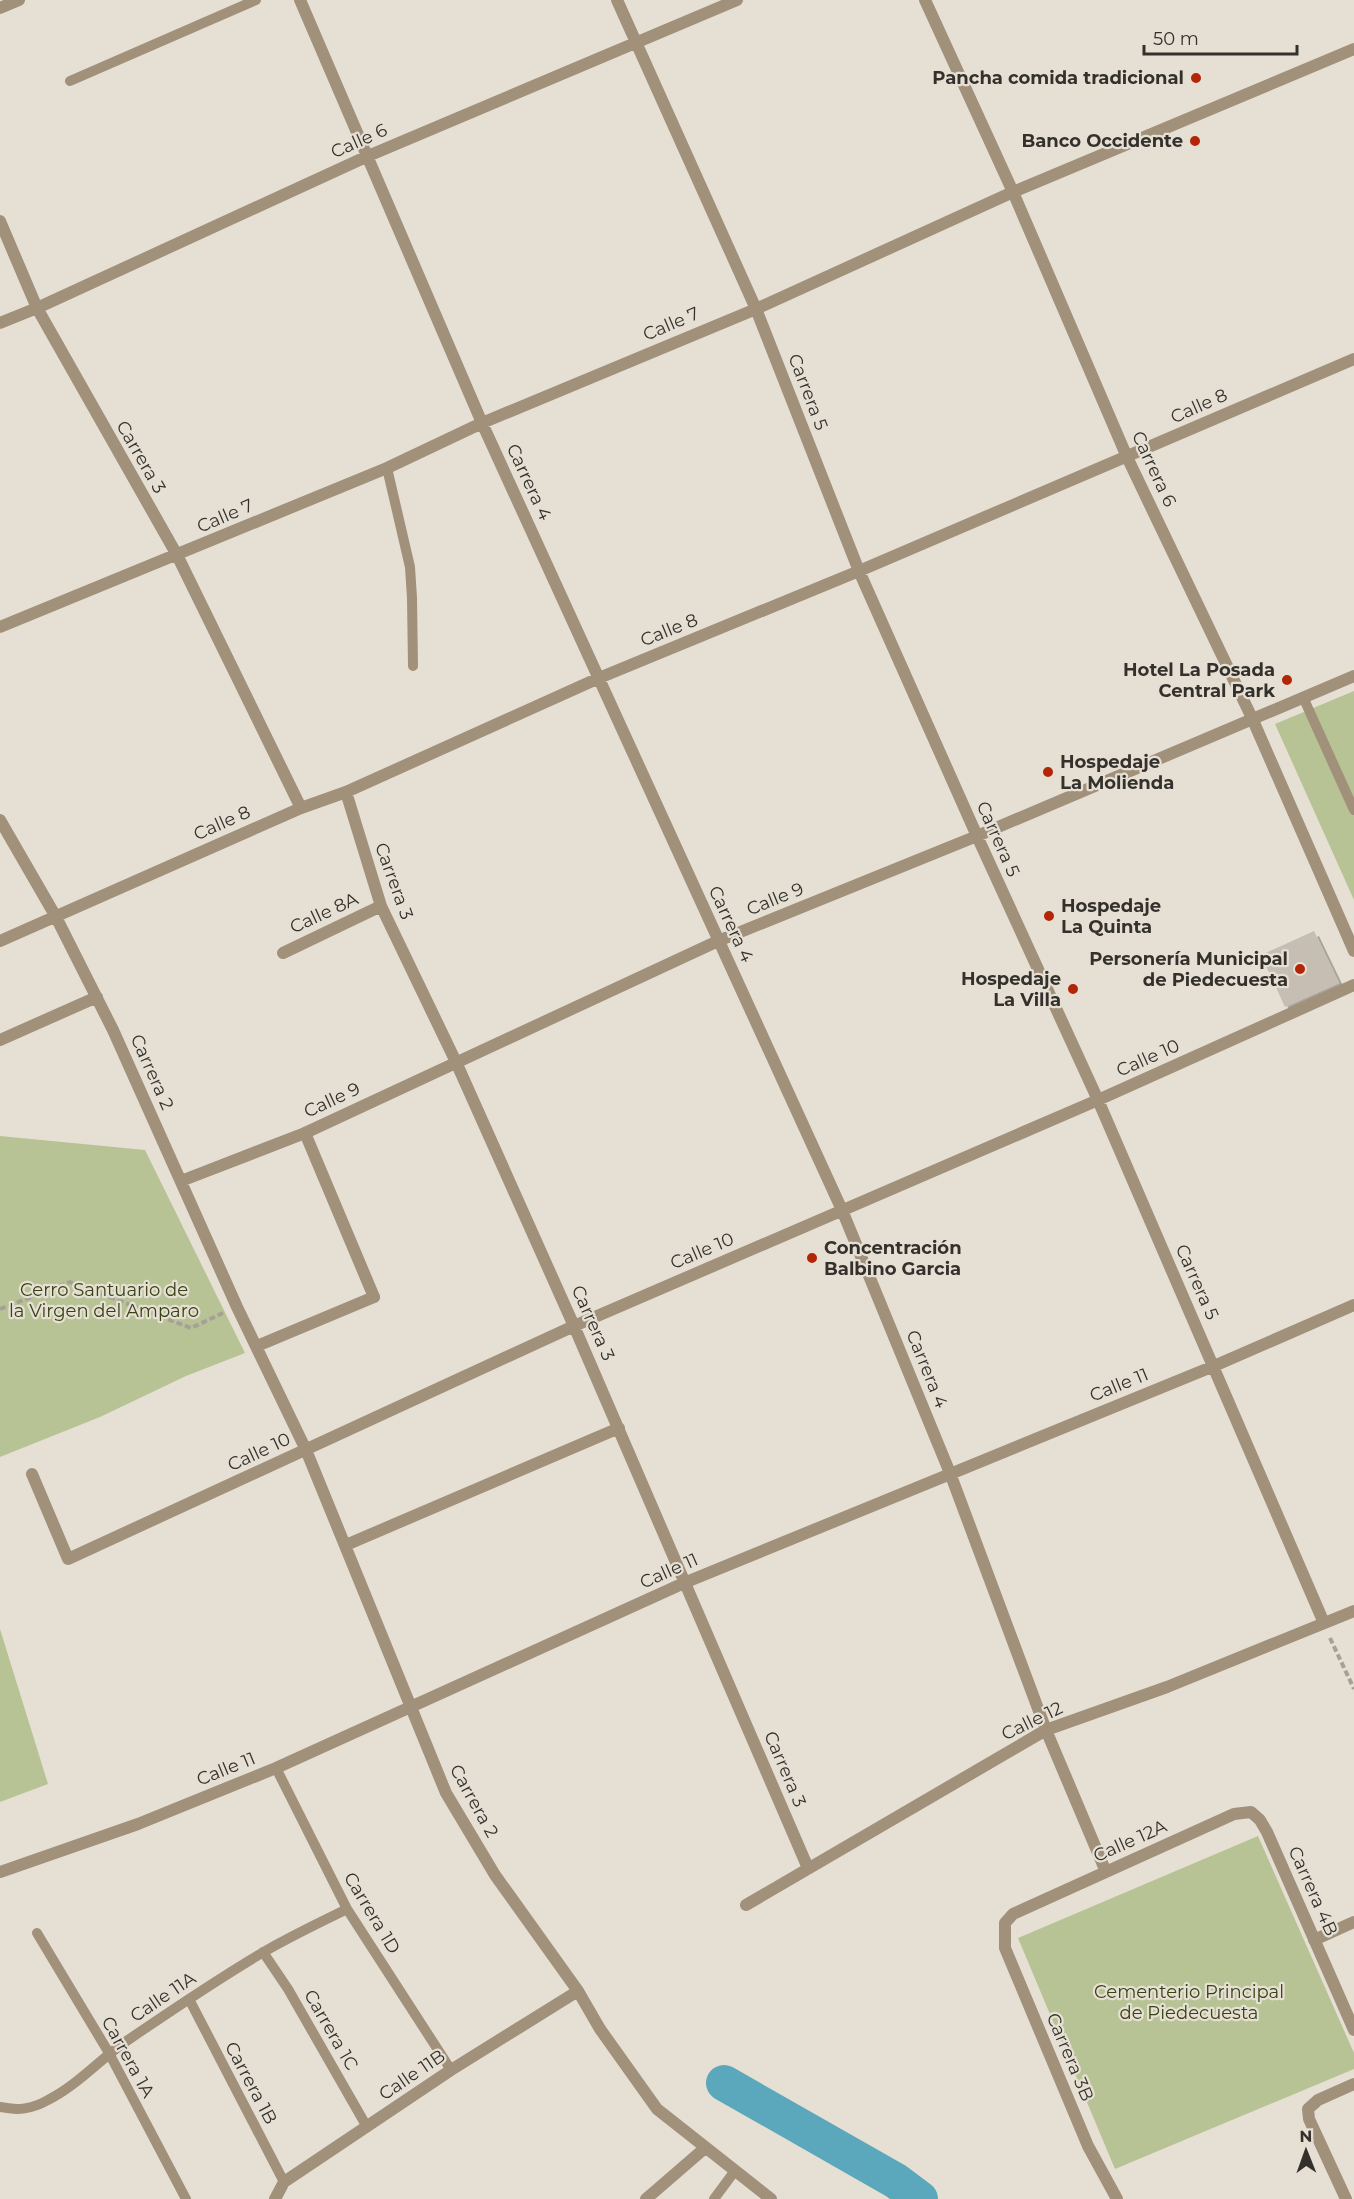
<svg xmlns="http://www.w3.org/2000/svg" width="1354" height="2199" font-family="Montserrat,sans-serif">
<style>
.green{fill:#b7c394}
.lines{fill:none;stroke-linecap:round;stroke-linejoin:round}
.river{stroke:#5ba8bd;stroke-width:36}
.building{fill:#c6bdb3;filter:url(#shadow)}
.path{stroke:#a6a198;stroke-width:4;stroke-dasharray:6 3;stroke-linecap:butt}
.service{stroke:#a1907a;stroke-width:10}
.pedestrian{stroke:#a1907a;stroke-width:12}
.minor{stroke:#a1907a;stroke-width:12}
.tertiary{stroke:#a1907a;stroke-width:12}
.poi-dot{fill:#b22507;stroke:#e6e0d4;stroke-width:2}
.labels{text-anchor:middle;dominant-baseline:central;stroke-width:4.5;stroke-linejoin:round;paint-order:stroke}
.poi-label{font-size:18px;font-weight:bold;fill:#34312d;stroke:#e6e0d4;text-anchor:end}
.street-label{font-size:18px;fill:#34312d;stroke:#e6e0d4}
.park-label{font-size:18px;fill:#394215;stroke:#e6e0d4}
</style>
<defs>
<filter id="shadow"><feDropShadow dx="5" dy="5" stdDeviation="0" flood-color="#0004"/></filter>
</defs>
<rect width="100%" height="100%" fill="#e6e0d4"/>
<!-- green -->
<path class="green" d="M1354 691V900L1275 724Z
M0 1136 145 1150 245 1353 186 1376 100 1417 0 1457Z
M0 1629 48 1784 0 1802Z
M1258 1836 1354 2053V2069L1115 2169 1018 1938Z"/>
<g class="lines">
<!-- river -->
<path class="river" d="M724 2083 896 2181 920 2199"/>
</g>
<!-- building -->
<path class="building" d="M1314 931 1339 983 1285 1007 1261 955Z"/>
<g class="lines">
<!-- path -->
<path class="path" d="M0 1309 70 1282 191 1328 223 1313
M1330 1638 1354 1689"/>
<!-- service -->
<path class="service" d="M70 81 256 0
M387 468 410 567 412 598 413 666
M1303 697 1354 810
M276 1768 347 1909 451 2070
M37 1933 109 2053 186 2199
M263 1952 288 1989 367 2127
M189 1999 284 2182
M0 2107C18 2111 32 2109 48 2100 78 2085 101 2058 128 2040 172 2010 216 1980 262 1953 289 1937 319 1923 347 1909
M714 2199 734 2172"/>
<!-- pedestrian -->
<path class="pedestrian" d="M305 1133 374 1297"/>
<!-- minor -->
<path class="minor" d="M300 0 482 423 842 1210 950 1473 1046 1730 1106 1872
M617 0 756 309 859 571 977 836 1098 1100 1324 1623
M0 8 19 0
M0 221 37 308 177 555 301 808
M0 323 37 308 368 156 737 0
M0 627 387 468 482 423 756 309 1013 192 1354 49
M346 792 381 906 456 1062 574 1326 808 1868
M0 820 56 917 113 1030 237 1307 306 1450 446 1793 495 1875 578 1991 600 2029 657 2109 771 2199
M0 941 301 808 346 792 599 678 859 571 1354 359
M283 953 381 906
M0 1040 97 997
M181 1181 305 1133 718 941 977 836 1354 676
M257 1346 374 1297
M32 1474 68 1559 574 1326 1098 1100 1354 985
M346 1545 619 1428
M0 1872 138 1824 276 1768 684 1583 1214 1366 1354 1305
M746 1905 1046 1730 1167 1687 1354 1611
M1314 1940 1354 1922
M275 2199 284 2182 451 2070 578 1991
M646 2199 705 2148
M1117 2199 1088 2146 1005 1948V1923L1013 1914 1234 1814 1251 1812 1260 1820 1267 1832 1354 2030
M1346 2199 1309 2119 1308 2109 1318 2100 1354 2084"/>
<!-- tertiary -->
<path class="tertiary" d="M925 0 1013 192 1127 457 1252 718 1354 951"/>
</g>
<!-- markers -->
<g class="poi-dot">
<circle cx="1196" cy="78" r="6"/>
<circle cx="1195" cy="141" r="6"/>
<circle cx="1287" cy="680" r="6"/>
<circle cx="1048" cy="772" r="6"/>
<circle cx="1049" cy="916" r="6"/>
<circle cx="1300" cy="969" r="6"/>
<circle cx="1073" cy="989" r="6"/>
<circle cx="812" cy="1258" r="6"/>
</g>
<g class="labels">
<!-- poi labels -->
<g class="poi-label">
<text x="1184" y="78">Pancha comida tradicional</text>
<text x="1183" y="141">Banco Occidente</text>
<text x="1275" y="670">Hotel La Posada<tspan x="1275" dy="21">Central Park</tspan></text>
<text x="1060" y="762" text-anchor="start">Hospedaje<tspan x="1060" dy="21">La Molienda</tspan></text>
<text x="1061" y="906" text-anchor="start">Hospedaje<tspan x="1061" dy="21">La Quinta</tspan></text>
<text x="1288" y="959">Personería Municipal<tspan x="1288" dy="21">de Piedecuesta</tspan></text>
<text x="1061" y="979">Hospedaje<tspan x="1061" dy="21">La Villa</tspan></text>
<text x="824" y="1248" text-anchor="start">Concentración<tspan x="824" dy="21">Balbino Garcia</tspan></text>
</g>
<!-- street labels -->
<g class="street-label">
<text transform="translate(359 141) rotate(-24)">Calle 6</text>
<text transform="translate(671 324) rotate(-23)">Calle 7</text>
<text transform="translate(808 392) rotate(69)">Carrera 5</text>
<text transform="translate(1199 406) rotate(-24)">Calle 8</text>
<text transform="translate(141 457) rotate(60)">Carrera 3</text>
<text transform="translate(1154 469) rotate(65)">Carrera 6</text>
<text transform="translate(529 482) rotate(65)">Carrera 4</text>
<text transform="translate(225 516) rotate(-23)">Calle 7</text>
<text transform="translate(669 630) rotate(-22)">Calle 8</text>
<text transform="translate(222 823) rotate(-24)">Calle 8</text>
<text transform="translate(998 839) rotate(66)">Carrera 5</text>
<text transform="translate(394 881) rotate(70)">Carrera 3</text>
<text transform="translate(775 899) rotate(-22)">Calle 9</text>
<text transform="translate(324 913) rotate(-25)">Calle 8A</text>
<text transform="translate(731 924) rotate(65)">Carrera 4</text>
<text transform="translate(1148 1058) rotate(-24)">Calle 10</text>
<text transform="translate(152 1072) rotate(66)">Carrera 2</text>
<text transform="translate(332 1100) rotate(-25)">Calle 9</text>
<text transform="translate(702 1251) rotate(-23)">Calle 10</text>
<text transform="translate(1197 1282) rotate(66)">Carrera 5</text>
<text transform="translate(593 1323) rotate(66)">Carrera 3</text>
<text transform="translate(927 1369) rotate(68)">Carrera 4</text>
<text transform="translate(1119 1385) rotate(-22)">Calle 11</text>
<text transform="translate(259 1452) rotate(-25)">Calle 10</text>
<text transform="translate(669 1571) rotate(-24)">Calle 11</text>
<text transform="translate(1032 1721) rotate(-26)">Calle 12</text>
<text transform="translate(226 1769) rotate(-22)">Calle 11</text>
<text transform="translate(785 1769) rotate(67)">Carrera 3</text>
<text transform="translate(474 1801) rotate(61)">Carrera 2</text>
<text transform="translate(1130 1841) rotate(-24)">Calle 12A</text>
<text transform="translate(1313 1891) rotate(66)">Carrera 4B</text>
<text transform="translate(372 1913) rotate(59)">Carrera 1D</text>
<text transform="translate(163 1997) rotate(-34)">Calle 11A</text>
<text transform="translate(331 2030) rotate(60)">Carrera 1C</text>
<text transform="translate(128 2057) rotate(61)">Carrera 1A</text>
<text transform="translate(1070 2057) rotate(67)">Carrera 3B</text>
<text transform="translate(412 2075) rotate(-34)">Calle 11B</text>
<text transform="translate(251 2083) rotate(62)">Carrera 1B</text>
</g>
<!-- park labels -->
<g class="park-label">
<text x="104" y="1290">Cerro Santuario de<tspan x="104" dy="21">la Virgen del Amparo</tspan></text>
<text x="1189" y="1992">Cementerio Principal<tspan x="1189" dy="21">de Piedecuesta</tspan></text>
</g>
</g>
<!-- north arrow -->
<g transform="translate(1306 2151) rotate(359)" stroke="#e6e0d4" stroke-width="4.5" paint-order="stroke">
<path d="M0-4.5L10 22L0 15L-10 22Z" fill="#34312d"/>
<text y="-9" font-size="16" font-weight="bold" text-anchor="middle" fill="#34312d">N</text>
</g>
<!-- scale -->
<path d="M1144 45v9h153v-9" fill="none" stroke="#34312d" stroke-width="3"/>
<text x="1153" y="45" font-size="18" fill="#34312d" stroke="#e6e0d4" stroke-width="4.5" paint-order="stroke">50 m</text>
</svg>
